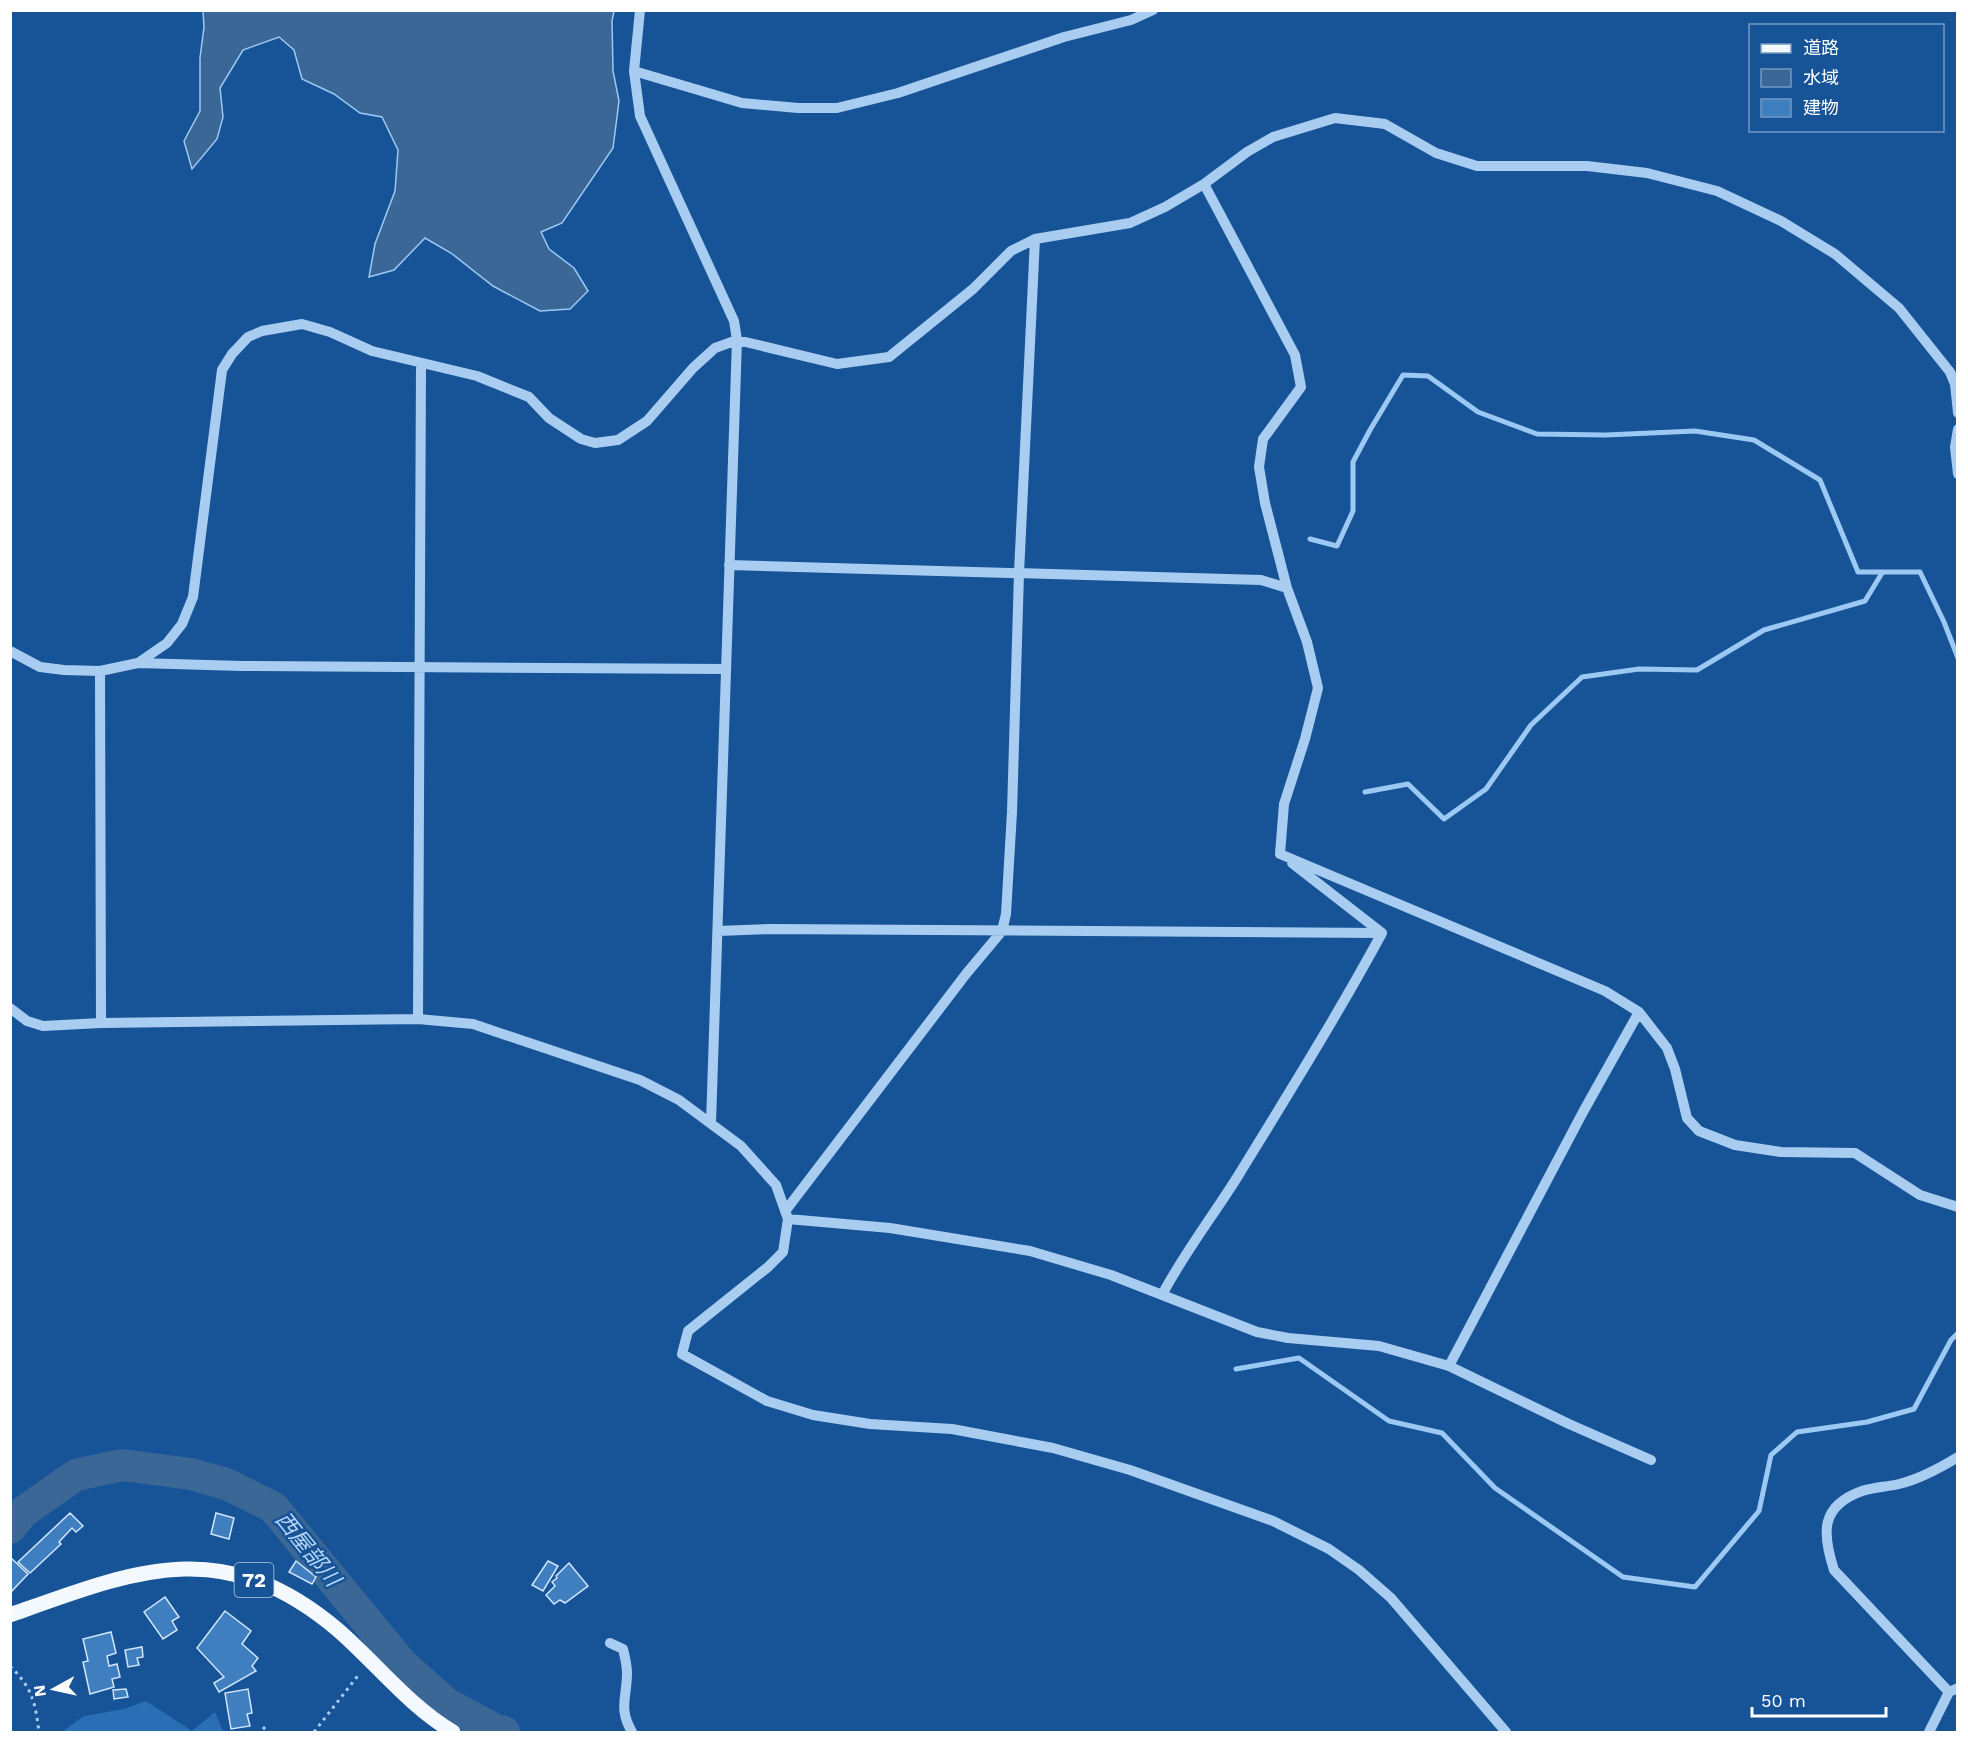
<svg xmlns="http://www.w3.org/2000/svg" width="1968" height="1743" font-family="'Work Sans','Noto Sans JP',sans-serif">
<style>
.green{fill:#2a6fb6}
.water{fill:#3a6796;stroke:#9cc9f4;stroke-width:1.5}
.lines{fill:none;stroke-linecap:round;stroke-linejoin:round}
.stream{stroke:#9cc9f4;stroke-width:5}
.river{stroke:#3a6796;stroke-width:32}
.building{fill:#3f7ebf;stroke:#d1e6fc;stroke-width:1.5}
.path{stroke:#a9cdf1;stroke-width:3;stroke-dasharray:3 4.5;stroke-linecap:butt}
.minor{stroke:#a9cdf1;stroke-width:10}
.major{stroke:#f4f9ff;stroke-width:15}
.labels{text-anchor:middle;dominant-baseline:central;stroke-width:5;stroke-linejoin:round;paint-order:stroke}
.shield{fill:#175497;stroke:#b9cce0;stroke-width:1.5}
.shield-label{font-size:20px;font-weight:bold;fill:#fff}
.water-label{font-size:22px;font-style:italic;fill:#b6d7f8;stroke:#175497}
</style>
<rect width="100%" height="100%" fill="#175497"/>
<!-- green -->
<path class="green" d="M146 1701 192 1731 215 1712 223 1732H62L84 1716 124 1709Z"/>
<!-- water -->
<path class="water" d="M203 11H614L612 21 613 71 619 101 613 148 562 223 541 232 549 249 574 268 588 291 570 309 540 311 493 286 451 253 425 238 394 270 369 277 375 244 395 191 398 150 382 117 360 113 334 94 302 79 294 50 279 37 243 50 220 88 223 117 217 139 192 169 184 141 200 111V58L204 27Z"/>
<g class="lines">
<!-- stream -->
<path class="stream" d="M1310 539 1337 546 1353 511V462L1370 430 1403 375 1428 376 1478 412 1537 434 1606 435 1695 431 1754 440 1820 480 1858 572H1920L1944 622 1958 658
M1365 792 1408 784 1444 819 1486 789 1531 725 1582 677 1639 669 1697 670 1764 630 1865 601 1882 573
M1236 1369 1299 1358 1389 1421 1442 1433 1495 1488 1623 1577 1695 1587 1759 1511 1771 1455 1797 1432 1867 1422 1914 1409 1951 1340 1958 1333"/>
<!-- river -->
<path class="river" d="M10 1528 23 1512 76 1475 122 1465 191 1474 226 1484 273 1507 402 1664 447 1704 494 1729 504 1732"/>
</g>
<!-- building -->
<path class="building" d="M70 1513 83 1526 76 1532 72 1528 59 1542 61 1544 30 1573 18 1562Z
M216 1513 234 1518 229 1539 211 1534Z
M11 1558 28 1574 10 1593V1559Z
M296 1561 316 1577 312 1584 289 1572Z
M548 1561 558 1566 543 1591 532 1585Z
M569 1563 588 1586 565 1603 560 1600 554 1604 546 1595 555 1586 552 1582 557 1578 556 1576Z
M165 1597 179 1617 172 1621 177 1630 163 1639 144 1612Z
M225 1611 251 1631 242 1644 258 1658 252 1666 256 1671 219 1692 214 1683 224 1677 197 1648Z
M111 1632 116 1653 107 1656 109 1666 117 1664 120 1677 112 1679 114 1687 90 1694 83 1662 88 1661 83 1639Z
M142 1647 143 1657 137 1658 139 1665 128 1667 125 1650Z
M126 1689 128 1697 114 1699 113 1690Z
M248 1689 252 1713 247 1714 250 1726 231 1729 225 1693Z"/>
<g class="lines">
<!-- path -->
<path class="path" d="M10 1666C33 1689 35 1702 39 1732
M263 1727 268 1732
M314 1732 360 1673"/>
<!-- minor -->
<path class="minor" d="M640 10 634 71 640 116 734 321 737 340 711 1123
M634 71 742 103 798 108H837L898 93 1064 37 1131 20 1153 10
M1204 184 1295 355 1301 387 1263 439 1259 467 1265 503 1287 588 1307 642 1318 688 1305 739 1284 804 1280 854
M1958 429 1955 447 1958 474
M729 565 1261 580 1287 588
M10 651 40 667 64 670 100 671 138 663 242 666 726 669
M138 663 167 643 182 624 193 597 222 370 232 354 248 337 262 331 302 324 330 332 372 351 477 376 529 397 549 418 581 439 595 443 618 440 647 421 693 368 715 348 737 340 837 364 889 357 973 289 1011 251 1035 239 1130 223 1165 207 1204 184 1247 152 1273 137 1335 118 1385 124 1436 153 1477 166H1587L1647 173 1717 191 1781 221 1835 254 1899 308 1950 372 1955 384 1958 413
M100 671 101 1023
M1280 854 1605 991 1639 1012 1667 1048 1675 1069 1687 1118 1699 1131 1735 1145 1781 1152 1855 1153 1920 1195 1958 1207
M1292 863 1382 933
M718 931 770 929 1382 933
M10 1008 27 1021 43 1026 101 1023 418 1019 473 1024 640 1080 679 1100 741 1146 776 1185 788 1219 783 1252 768 1267 688 1331 682 1354 767 1401 813 1415 870 1424 952 1429 1053 1448 1130 1470 1273 1521 1329 1549 1359 1570 1391 1598 1506 1732
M418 1019 421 363
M786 1210 966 974 1002 931 1006 914 1012 812 1019 573 1035 239
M788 1219 890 1228 1030 1251 1111 1275 1257 1332 1288 1338 1379 1346 1449 1366 1569 1424 1651 1460
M1162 1295C1184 1253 1213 1216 1238 1176 1287 1096 1337 1016 1382 933
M1449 1366 1583 1112 1639 1012
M610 1643 623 1649C625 1657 627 1665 627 1673 627 1698 618 1708 632 1732
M1949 1692 1834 1570C1822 1533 1820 1506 1862 1491 1874 1487 1887 1487 1899 1484 1920 1479 1940 1468 1958 1457
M1929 1732 1949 1692 1958 1688"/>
<!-- major -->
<path class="major" d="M10 1615C136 1570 223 1533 338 1630 376 1663 409 1706 453 1732"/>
</g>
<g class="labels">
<!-- shield labels -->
<rect class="shield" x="234.5" y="1563" width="39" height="34" rx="4.5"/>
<g class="shield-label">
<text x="254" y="1580">72</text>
</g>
<!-- water labels -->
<g class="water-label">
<text transform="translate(308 1549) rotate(51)">西屋部川</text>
</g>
</g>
<!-- border -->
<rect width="1968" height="1743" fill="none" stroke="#ffffff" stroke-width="24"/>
<!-- legend -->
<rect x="1749" y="24" width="195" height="108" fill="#175497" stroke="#7498c1" stroke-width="1.5"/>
<rect x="1761" y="44" width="30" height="9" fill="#f4f9ff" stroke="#7498c1" stroke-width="1.5"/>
<text x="1803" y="54" font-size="18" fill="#ffffff">道路</text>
<rect x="1761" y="69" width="30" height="18" fill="#3a6796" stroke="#7498c1" stroke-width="1.5"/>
<text x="1803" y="84" font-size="18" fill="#ffffff">水域</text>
<rect x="1761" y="99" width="30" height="18" fill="#3f7ebf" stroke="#7498c1" stroke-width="1.5"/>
<text x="1803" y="114" font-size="18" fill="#ffffff">建物</text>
<!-- north arrow -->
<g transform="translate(54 1689) rotate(262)" stroke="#175497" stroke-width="4.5" paint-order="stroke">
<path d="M0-4.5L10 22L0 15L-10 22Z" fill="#ffffff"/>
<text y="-9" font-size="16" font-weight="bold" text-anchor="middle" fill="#ffffff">N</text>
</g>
<!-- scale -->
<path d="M1752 1707v9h134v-9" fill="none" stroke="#ffffff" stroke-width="3"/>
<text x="1761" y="1707" font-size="18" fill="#ffffff" stroke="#175497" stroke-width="4.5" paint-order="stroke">50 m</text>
</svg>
